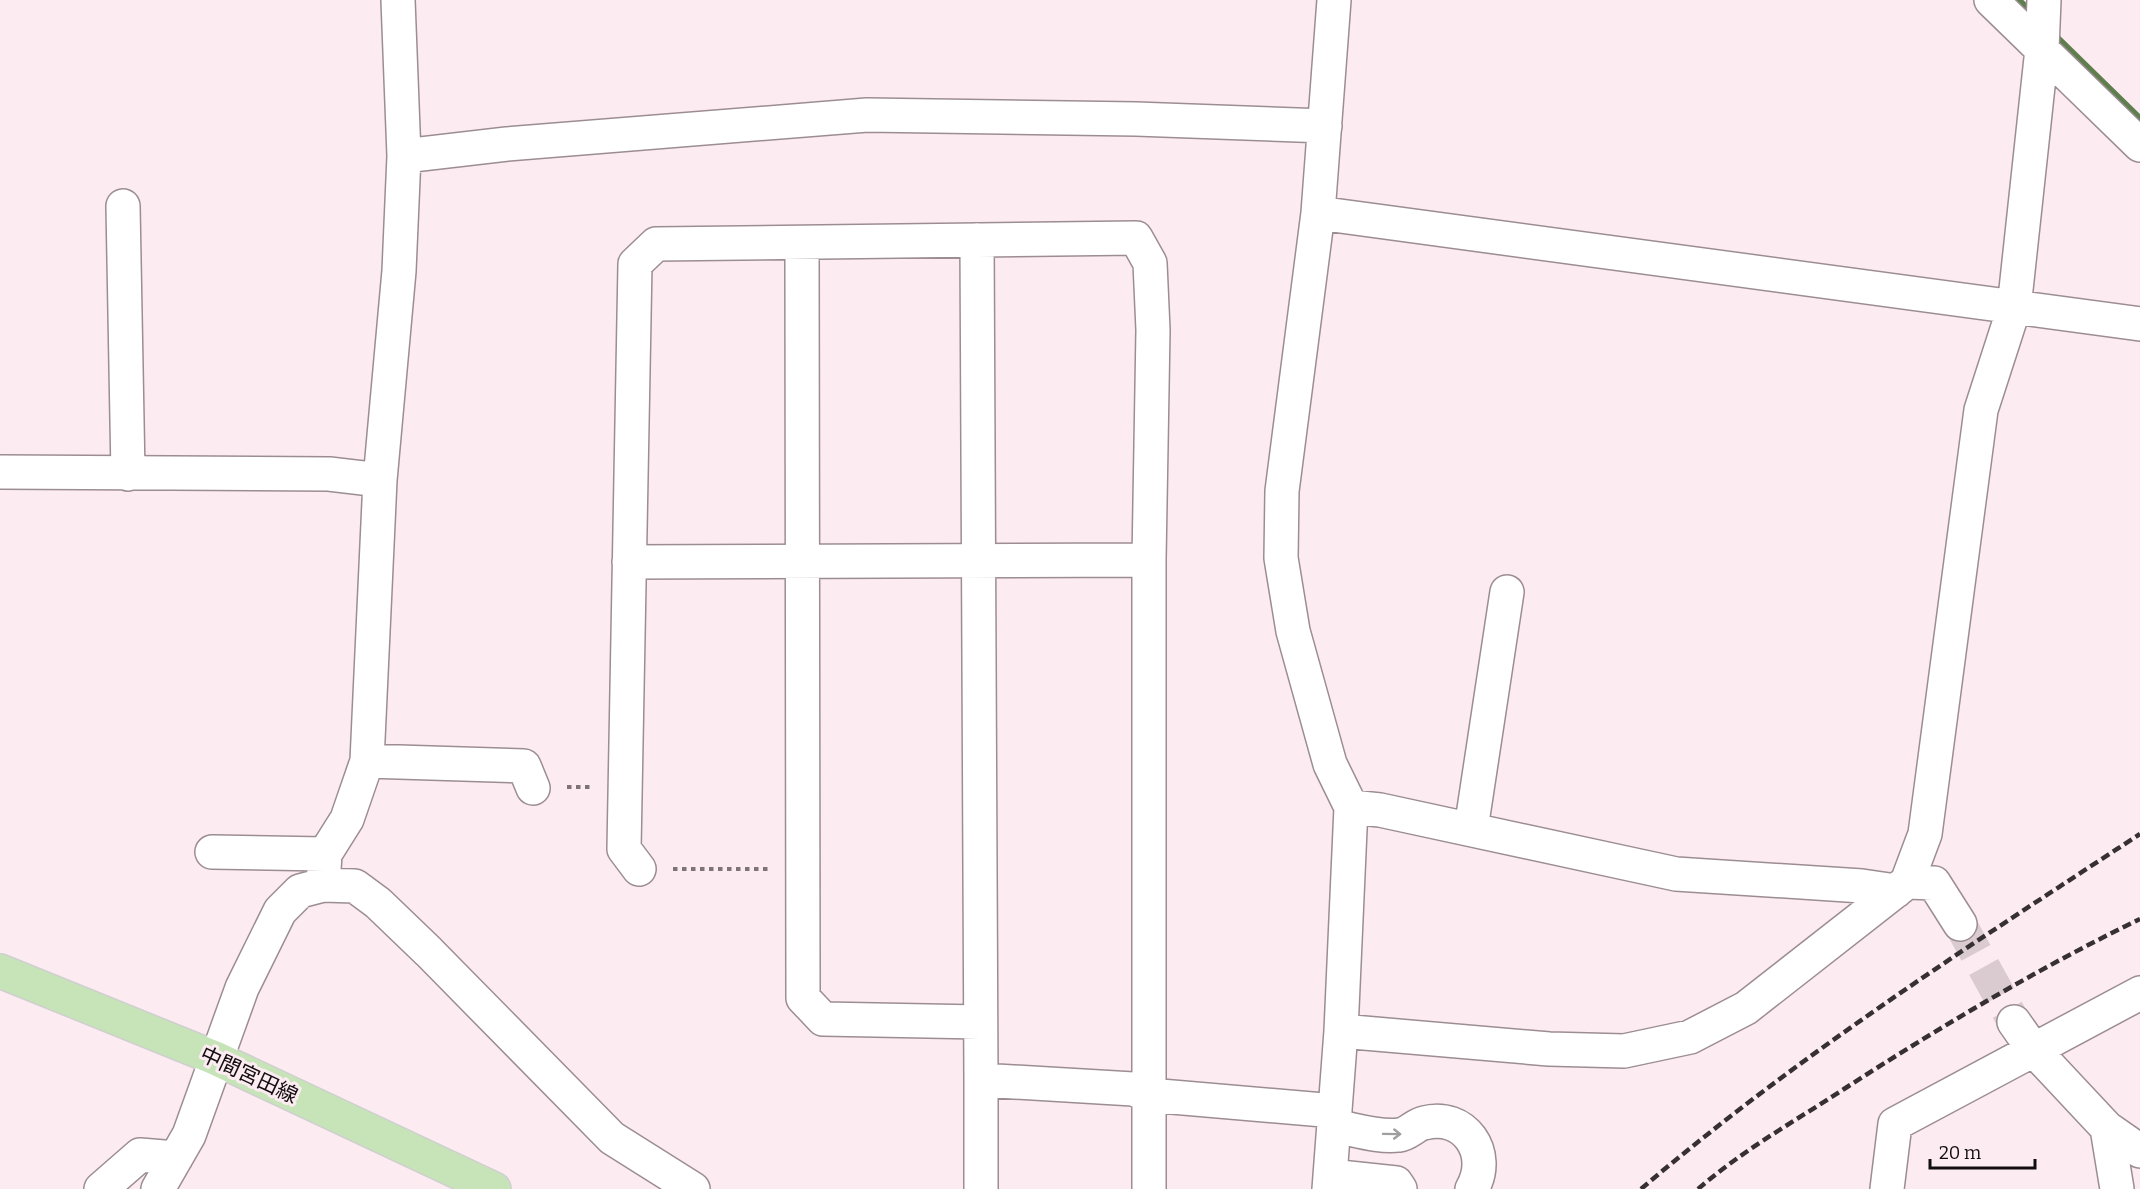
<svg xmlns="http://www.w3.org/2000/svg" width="2140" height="1189" font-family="Bitter,'Noto Sans JP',serif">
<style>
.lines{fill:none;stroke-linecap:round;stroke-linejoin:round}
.stream{stroke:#5f7e4e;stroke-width:10}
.minor-tunnel{stroke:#d9cbd0;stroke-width:33;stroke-dasharray:33 16;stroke-linecap:butt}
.minor-casing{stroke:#9c8d93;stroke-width:36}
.major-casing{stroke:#d0cfcf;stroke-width:36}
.path{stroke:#7e7477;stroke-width:4;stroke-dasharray:4.5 4.5;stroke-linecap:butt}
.minor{stroke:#fff;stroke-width:33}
.major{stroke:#c6e4b8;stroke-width:33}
.rail{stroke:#373033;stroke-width:4.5;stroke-dasharray:9 4.5;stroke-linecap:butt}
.oneway{stroke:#a09e9f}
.labels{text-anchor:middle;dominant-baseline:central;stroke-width:6;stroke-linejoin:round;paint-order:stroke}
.street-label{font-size:21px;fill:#120d0f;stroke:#fcecf2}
</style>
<rect width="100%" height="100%" fill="#fcecf2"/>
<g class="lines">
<!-- stream -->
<path class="stream" d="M2016 0 2037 20
M2050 33 2140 121"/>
<!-- minor-tunnel -->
<path class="minor-tunnel" d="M1960 924 2014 1022"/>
<defs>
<path id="minor" d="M1991 0 2140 145
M404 156 507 144 867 115 1136 119 1325 126
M123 206 128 474
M1318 213 2140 324
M802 243 803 998 823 1019 980 1022
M0 472 329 474 380 480
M629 562 1149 560
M367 761 524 766 533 788
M1351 807 1380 810 1676 874 1862 886 1896 891
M1471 829 1507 592
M212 852 325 854
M639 869 624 849 635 264 656 244 1136 238 1150 263 1153 330 1149 560V1095L1133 1089 981 1080 977 240
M1907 882 1934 883 1960 924
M323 885 325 854 347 819 367 761 380 480 399 271 404 156 398 0
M2014 1022 2033 1049 2107 1128 2117 1189
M1341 1031 1549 1049 1624 1051 1690 1037 1746 1008 1907 882 1925 834 1981 410 2014 308 2042 49 2044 0
M1334 1126C1353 1129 1379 1138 1399 1135 1408 1134 1415 1125 1424 1123 1464 1112 1493 1153 1472 1189
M2107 1128 2140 1151
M1330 1176 1396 1183 1400 1189
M101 1189 140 1155 176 1158
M158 1189 189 1135 242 988 280 911 300 891 323 885 355 886 378 903 429 952 612 1138 693 1189
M981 1189V1080
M1149 1189V1095L1335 1111
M1329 1189 1341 1031 1351 807 1330 764 1293 631 1281 558 1282 491 1318 213 1334 0
M1887 1189 1895 1124 2140 993"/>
<path id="major" d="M0 971 215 1058 494 1189"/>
</defs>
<!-- minor casing -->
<use href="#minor" class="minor-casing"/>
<!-- major casing -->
<use href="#major" class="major-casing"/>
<!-- path -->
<path class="path" d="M567 787H592
M673 869H770"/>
<!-- minor -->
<use href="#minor" class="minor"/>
<!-- major -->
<use href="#major" class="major"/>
<!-- rail -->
<path class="rail" d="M1641 1189C1797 1056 1969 946 2140 834
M1698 1189C1743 1150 1795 1121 1844 1089 1940 1027 2037 969 2140 919"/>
</g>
<!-- one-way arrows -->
<defs><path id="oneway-shaft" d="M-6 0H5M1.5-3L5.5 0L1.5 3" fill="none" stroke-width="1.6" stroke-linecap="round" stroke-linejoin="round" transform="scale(1.5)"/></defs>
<use class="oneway" href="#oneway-shaft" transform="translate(1392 1134) rotate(1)"/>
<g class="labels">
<!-- street labels -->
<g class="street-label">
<text transform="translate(249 1075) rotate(25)">中間宮田線</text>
</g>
</g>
<!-- scale -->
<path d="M1930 1159v9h105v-9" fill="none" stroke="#120d0f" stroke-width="3"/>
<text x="1939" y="1159" font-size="18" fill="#120d0f" stroke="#fcecf2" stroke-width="4.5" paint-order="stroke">20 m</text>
</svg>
